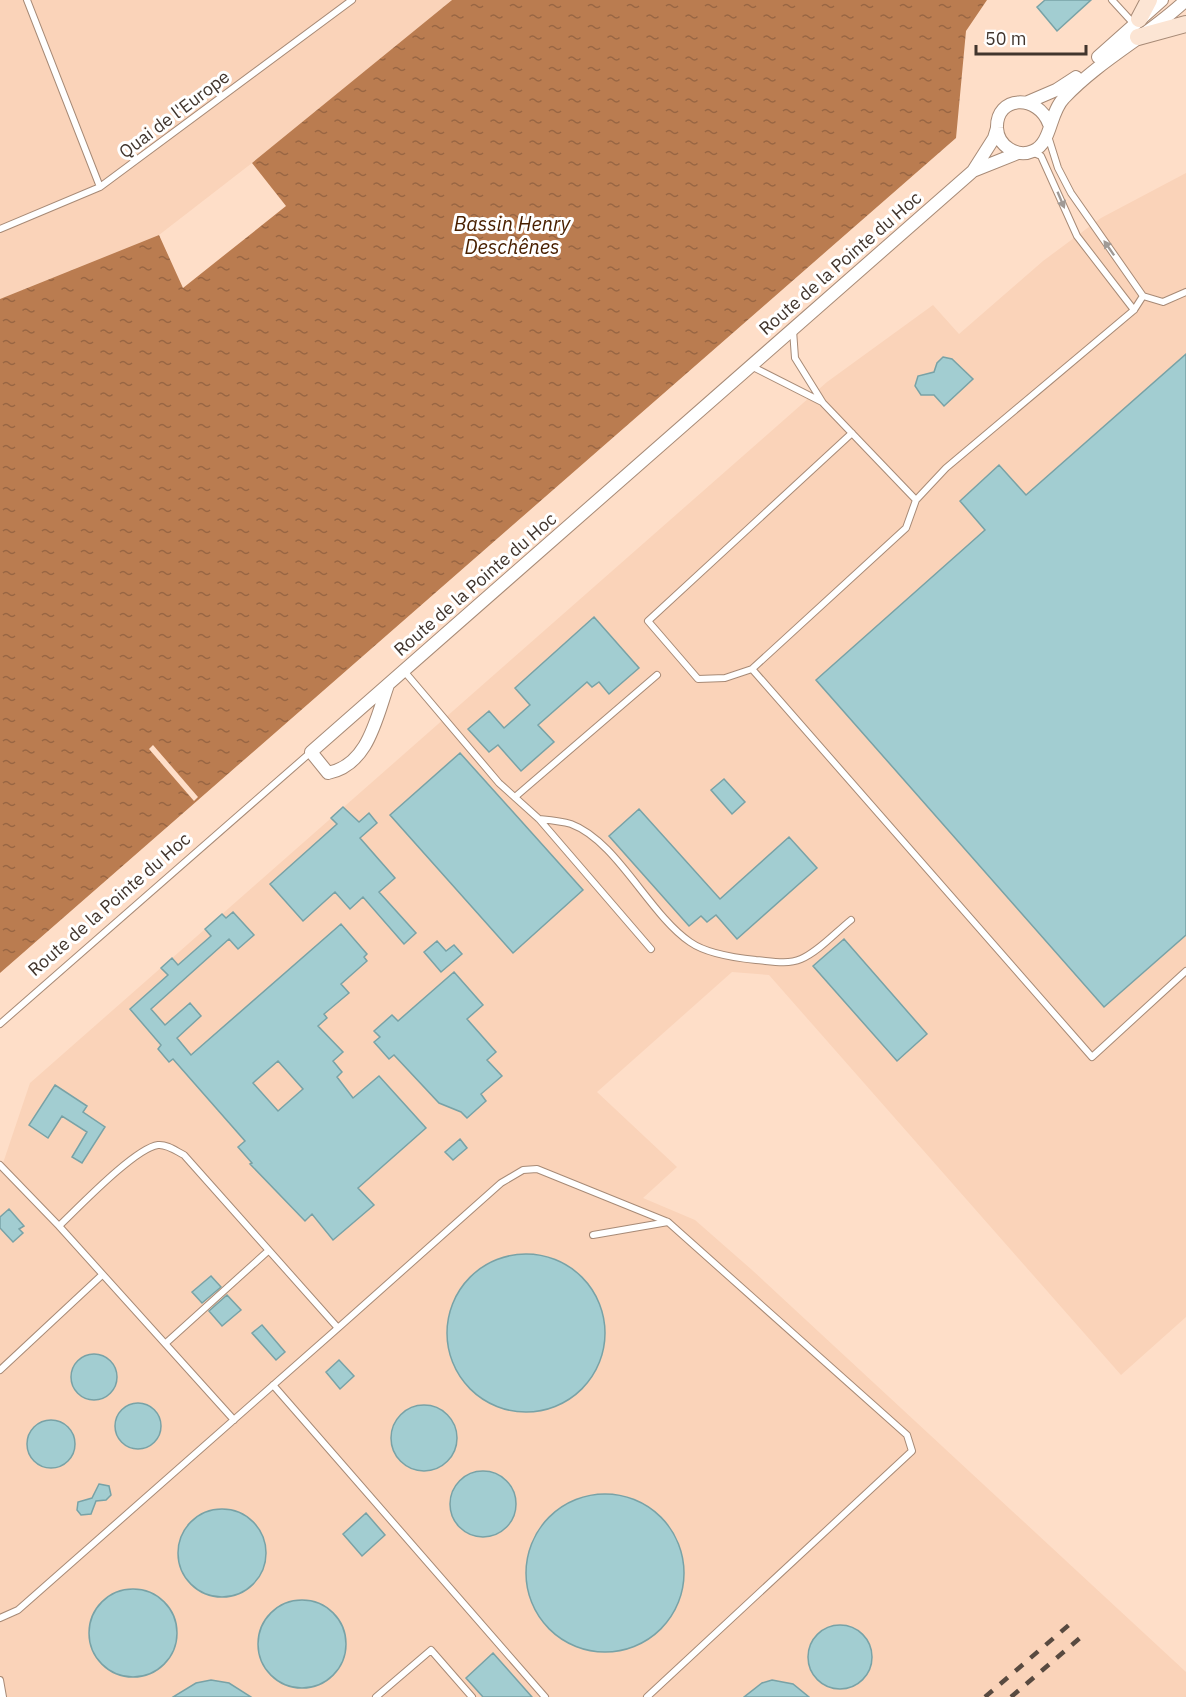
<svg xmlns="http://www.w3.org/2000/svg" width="1186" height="1697" font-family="'IBM Plex Sans',sans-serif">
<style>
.built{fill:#fad3b9}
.water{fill:url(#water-ripples)}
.pier{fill:#fedec8}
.building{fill:#a2cdd1;stroke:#78a2a6;stroke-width:1.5;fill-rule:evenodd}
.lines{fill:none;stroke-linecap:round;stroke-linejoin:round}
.lane-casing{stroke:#a78a76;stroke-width:8}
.street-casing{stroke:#a78a76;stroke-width:14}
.secondary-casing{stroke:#a78a76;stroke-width:18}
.lane{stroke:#fff;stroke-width:6}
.street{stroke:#fff;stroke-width:12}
.secondary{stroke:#fce5d4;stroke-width:16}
.rail{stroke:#584a40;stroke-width:4.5;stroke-dasharray:10 10;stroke-linecap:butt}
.oneway{fill:#a09a96}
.labels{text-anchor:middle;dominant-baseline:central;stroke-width:6;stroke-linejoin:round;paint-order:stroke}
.street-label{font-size:18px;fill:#41352d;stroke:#fff}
.water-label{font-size:20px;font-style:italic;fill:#492000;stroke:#fff}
</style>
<defs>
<pattern id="water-ripples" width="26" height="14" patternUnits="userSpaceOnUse" patternTransform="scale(1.5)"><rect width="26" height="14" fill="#ba7c50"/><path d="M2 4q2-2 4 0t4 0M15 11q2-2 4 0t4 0" fill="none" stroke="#996643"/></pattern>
</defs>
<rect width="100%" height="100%" fill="#fedec8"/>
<!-- built -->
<path class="built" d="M0 0H452L252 163 159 235 0 299Z
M1186 173V1317L1121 1375 769 975 732 972 597 1092 677 1167 643 1198 695 1220 752 1270 1186 1672V1697H0V1172L30 1083 827 382 933 305 959 334 1043 261 1101 218Z"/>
<!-- water -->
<path class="water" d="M452 0H987L966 31 956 138 0 973V299L159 235 183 288 286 206 252 163Z"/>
<!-- pier -->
<path class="pier" d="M153 745 198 797 194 801 149 749Z"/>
<!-- building -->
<path class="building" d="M1045 0H1091L1057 31 1037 7Z
M1186 354V935L1104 1007 816 680 985 530 960 501 999 465 1026 495Z
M943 357 952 359 973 379 944 406 934 395H921L915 386 918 376 934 372 937 363Z
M594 617 639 668 609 694 599 682 592 687 587 682 538 725 554 742 521 771 498 745 489 752 468 729 489 711 504 728 530 705 515 688Z
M460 753 583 890 513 953 390 815Z
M724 779 745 802 732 814 711 790Z
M343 807 359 822 369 813 377 823 360 838 395 878 379 892 416 933 404 944 363 897 350 909 335 892 303 921 270 884 337 824 331 818Z
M639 809 720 899 789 837 817 868 737 939 716 915 707 922 701 916 689 926 609 836Z
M233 912 254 935 238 949 229 939 151 1009 165 1025 190 1003 201 1016 177 1038 191 1055 341 924 367 954 364 957 367 961 341 984 349 993 324 1014 327 1018 318 1026 343 1052 333 1061 342 1072 337 1077 353 1098 379 1076 426 1128 358 1188 374 1205 333 1240 312 1214 305 1221 250 1164 252 1163 238 1147 245 1141 173 1059 169 1062 158 1049 161 1045 130 1009 168 975 161 968 172 958 178 965 211 936 205 929 222 914 226 918ZM278 1061 303 1089 278 1111 253 1083Z
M844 939 927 1034 897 1061 813 966Z
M437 941 446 951 454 945 462 954 441 972 424 952Z
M454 972 483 1005 467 1019 496 1052 487 1060 502 1076 481 1094 486 1101 467 1118 461 1112 439 1103 394 1055 389 1059 374 1042 380 1037 374 1031 392 1015 398 1021Z
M55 1085 87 1106 83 1112 105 1127 82 1163 72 1157 87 1132 62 1116 48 1138 29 1125Z
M460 1139 467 1148 453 1160 445 1152Z
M9 1209 24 1226 19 1229 23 1233 13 1242 0 1228V1217Z
M447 1333a79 79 0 1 1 158 0a79 79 0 1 1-158 0Z
M211 1276 221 1287 202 1303 192 1292Z
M227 1295 241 1310 222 1326 209 1311Z
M262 1325 285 1352 276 1360 252 1333Z
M71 1377a23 23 0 1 1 46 0a23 23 0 1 1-46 0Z
M339 1360 354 1376 340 1389 326 1372Z
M115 1426a23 23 0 1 1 46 0a23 23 0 1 1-46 0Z
M391 1438a33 33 0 1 1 66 0a33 33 0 1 1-66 0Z
M27 1444a24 24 0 1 1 48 0a24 24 0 1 1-48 0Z
M450 1504a33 33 0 1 1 66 0a33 33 0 1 1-66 0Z
M99 1484 109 1486 111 1495 106 1500 96 1501 91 1514 81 1515 77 1510 78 1502 92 1498Z
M526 1573a79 79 0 1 1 158 0a79 79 0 1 1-158 0Z
M178 1553a44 44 0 1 1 88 0a44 44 0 1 1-88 0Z
M366 1513 385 1535 362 1556 343 1534Z
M89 1633a44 44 0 1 1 88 0a44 44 0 1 1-88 0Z
M258 1644a44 44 0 1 1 88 0a44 44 0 1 1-88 0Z
M808 1657a32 32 0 1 1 64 0a32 32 0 1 1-64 0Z
M493 1653 532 1697H483L466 1678Z
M211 1680 229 1683 251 1697H173L196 1683Z
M772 1680 793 1684 809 1697H744L762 1683Z"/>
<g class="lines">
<defs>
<path id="lane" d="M27 0 100 187
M1112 0 1134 24
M1048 136 1058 168 1071 193 1143 296
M1032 152 1041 156 1077 236 1134 310
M0 229 100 187 352 0
M1186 292 1163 302 1143 296 1134 310 946 468 916 500 906 528 752 669 1092 1057 1186 971
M793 330 795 358 823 403 916 500
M751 366 822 402
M752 669 725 678 698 679 648 621 852 433
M404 671 499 783 539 819 651 949
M515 797 657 675
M539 819C549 820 561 821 571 824 617 841 649 914 690 942 707 954 736 958 756 960 770 961 787 965 801 959 818 952 836 932 851 920
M0 1024 311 752
M0 1165 59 1226 234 1420
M338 1328 501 1183 523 1170 537 1169 668 1222 593 1235
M166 1343 268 1251
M0 1370 102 1275
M273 1385 545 1697
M0 1618 18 1610 338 1328 184 1155C176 1151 167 1144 158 1145 135 1148 78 1208 59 1226
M0 1680 3 1697
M376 1697 431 1650 472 1697
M647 1697 912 1451 907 1435 668 1222"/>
<path id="street" d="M1098 57 1162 0
M1028 102 1056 90 1076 77
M1049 124C1038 94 996 95 997 128 998 146 1017 158 1033 151 1052 143 1049 113 1064 98 1101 59 1148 36 1186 0
M973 171 1018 153
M388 685C376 719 368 765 328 773L311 752 973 171 994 138 997 128"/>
<path id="secondary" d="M1139 19 1149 0
M1138 37 1186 24"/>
</defs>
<!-- lane casing -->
<use href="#lane" class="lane-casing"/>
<!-- street casing -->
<use href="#street" class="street-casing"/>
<!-- secondary casing -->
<use href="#secondary" class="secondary-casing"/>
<!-- lane -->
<use href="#lane" class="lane"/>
<!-- street -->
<use href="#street" class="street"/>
<!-- secondary -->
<use href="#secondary" class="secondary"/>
<!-- rail -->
<path class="rail" d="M985 1697 1070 1624
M1011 1697 1081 1637"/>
</g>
<!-- one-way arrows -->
<defs><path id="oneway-solid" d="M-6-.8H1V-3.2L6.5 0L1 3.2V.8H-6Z" transform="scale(1.5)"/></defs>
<g class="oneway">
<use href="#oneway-solid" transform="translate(1061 200) rotate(67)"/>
<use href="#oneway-solid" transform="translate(1109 248) rotate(-125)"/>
</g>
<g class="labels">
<!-- street labels -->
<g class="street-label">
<text transform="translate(174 114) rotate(-37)">Quai de l'Europe</text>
<text transform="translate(840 263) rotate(-41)">Route de la Pointe du Hoc</text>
<text transform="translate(475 584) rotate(-41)">Route de la Pointe du Hoc</text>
<text transform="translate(109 904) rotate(-41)">Route de la Pointe du Hoc</text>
</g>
<!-- water labels -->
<g class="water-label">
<text x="512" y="223">Bassin Henry<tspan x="512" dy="23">Deschênes</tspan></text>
</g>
</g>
<!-- scale -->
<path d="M976 45v9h110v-9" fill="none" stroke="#41352d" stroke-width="3"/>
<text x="985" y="45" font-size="18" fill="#41352d" stroke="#ffffff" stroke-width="4.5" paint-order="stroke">50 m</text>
</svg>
